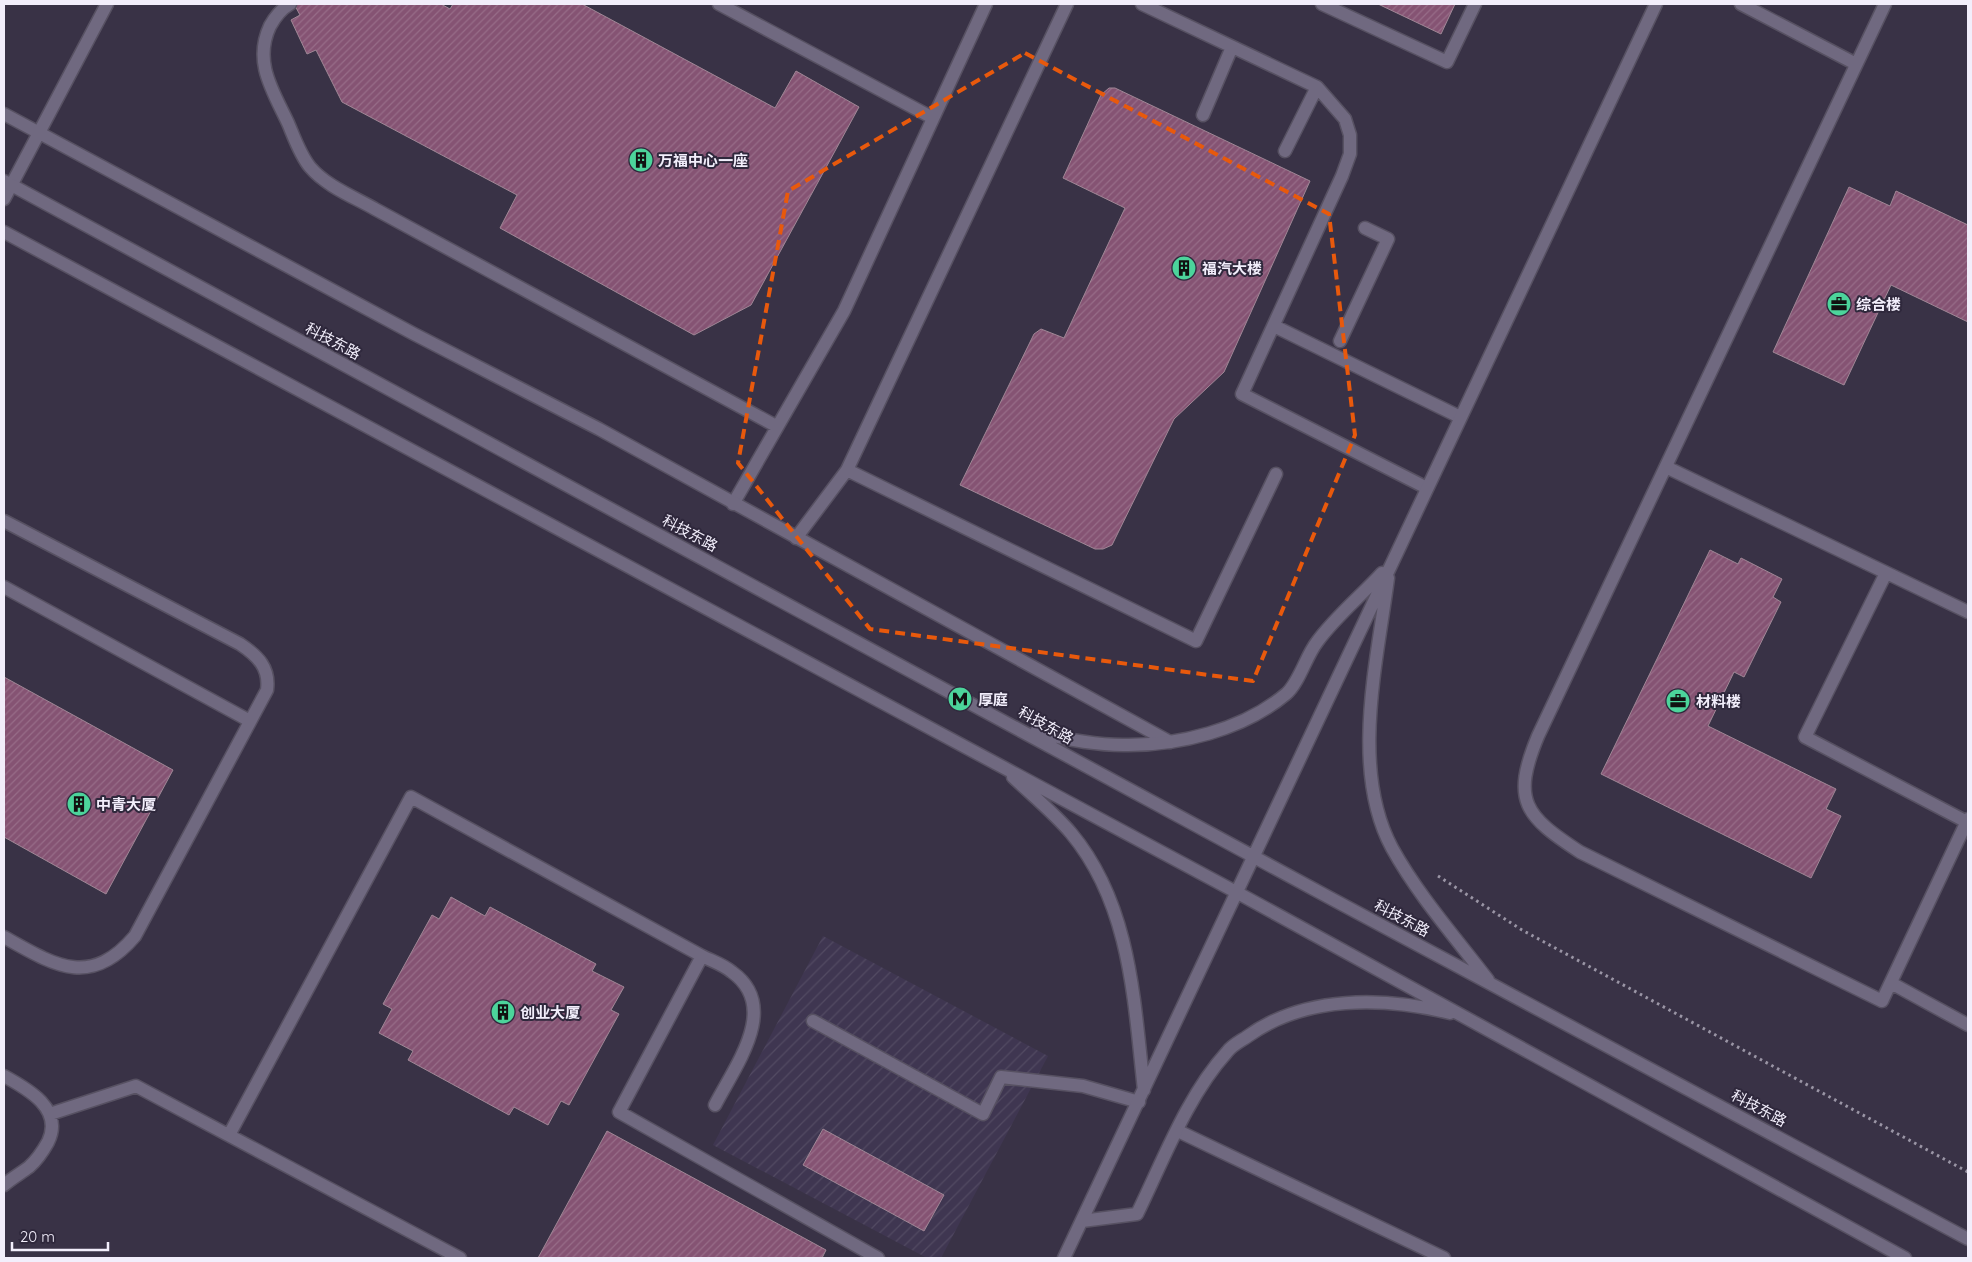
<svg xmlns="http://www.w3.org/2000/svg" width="1972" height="1262" font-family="Quicksand,'Noto Sans SC',sans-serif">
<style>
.industrial{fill:url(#industrial-furrows)}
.building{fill:url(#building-hatch);stroke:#a08796}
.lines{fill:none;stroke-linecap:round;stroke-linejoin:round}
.service-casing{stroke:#575162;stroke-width:15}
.minor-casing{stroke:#575162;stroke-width:15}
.tertiary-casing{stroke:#575162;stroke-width:15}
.secondary-casing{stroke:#575162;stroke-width:15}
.path{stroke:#9a95a5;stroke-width:3;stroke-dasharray:2.5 4;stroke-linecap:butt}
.service{stroke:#706980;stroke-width:12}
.minor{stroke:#706980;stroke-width:12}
.tertiary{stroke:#706980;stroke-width:12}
.secondary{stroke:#706980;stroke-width:12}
.marked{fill:none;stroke:#e8590c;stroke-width:4;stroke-dasharray:10 6;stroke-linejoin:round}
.labels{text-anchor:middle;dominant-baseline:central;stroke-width:4;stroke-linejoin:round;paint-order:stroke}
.poi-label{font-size:15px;font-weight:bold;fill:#f2eefb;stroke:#2f283c;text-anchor:start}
.street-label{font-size:15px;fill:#f2eefb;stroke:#2f283c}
</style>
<defs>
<pattern id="industrial-furrows" width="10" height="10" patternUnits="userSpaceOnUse" patternTransform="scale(1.25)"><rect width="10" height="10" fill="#3f3651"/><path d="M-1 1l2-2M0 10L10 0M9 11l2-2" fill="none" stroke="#524a62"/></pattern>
<pattern id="building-hatch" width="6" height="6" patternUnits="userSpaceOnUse" patternTransform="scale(1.25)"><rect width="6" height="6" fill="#855373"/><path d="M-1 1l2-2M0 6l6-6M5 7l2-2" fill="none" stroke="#976c88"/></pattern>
</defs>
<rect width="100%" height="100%" fill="#393246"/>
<!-- industrial -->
<path class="industrial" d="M823 936 1048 1056 941 1258H927L713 1145Z"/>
<!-- building -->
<path class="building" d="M294 4H441L450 9 453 4H582L775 108 796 71 859 107 751 305 694 335 500 228 517 195 342 102 316 50 307 54 291 20 300 15Z
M1378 4H1455L1441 34Z
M1109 88H1115L1310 181 1224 372 1174 419 1112 545 1103 549H1095L960 485 1034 334 1041 329 1064 338 1125 208 1063 178 1101 95Z
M1849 187 1890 206 1896 191 1968 225V322L1891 285 1844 385 1773 352Z
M1710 550 1738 564 1741 558 1782 579 1773 597 1781 602 1744 677 1734 672 1708 726 1836 789 1826 809 1841 816 1811 878 1601 774Z
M4 677 173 770 106 894 4 837Z
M451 897 485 916 490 907 596 964 592 971 624 987 611 1010 619 1014 569 1105 561 1101 548 1125 514 1107 509 1115 408 1060 413 1051 379 1033 392 1009 383 1004 432 915 439 919Z
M823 1129 944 1195 924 1231 803 1165Z
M607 1131 826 1250 822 1258H538Z"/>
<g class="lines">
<defs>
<path id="service" d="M290 4C281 9 275 17 270 26 253 62 273 91 288 123 294 137 300 155 310 167 326 186 354 197 375 209L776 426
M719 4 933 118
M1142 4 1317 87 1345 119 1350 135V154L1342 176 1242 394 1427 488
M1322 4 1447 62 1475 4
M1741 4 1856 64
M1885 4 1538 736C1511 801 1525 816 1580 852L1882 1001 1968 819
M1203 115 1232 47
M1285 151 1317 87
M1274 326 1460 417
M1340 341 1388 239 1365 228
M1666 467 1968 612
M847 470 1196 641 1276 474
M733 504 844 311 986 4
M4 521 240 644C258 656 270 668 267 690L135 936C90 989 54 965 4 937
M796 538 847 470 1067 4
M1886 573 1805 737 1967 822
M4 587 250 721
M702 956C712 961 724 965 732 972 781 1007 735 1066 715 1105
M1891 983 1968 1025
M813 1021 983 1114 1001 1077 1083 1086 1139 1102
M4 1076C28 1089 64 1109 48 1142 43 1151 37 1160 29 1167 21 1173 12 1178 4 1185
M50 1114 136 1086 460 1258
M229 1135 411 797 702 956 619 1112 878 1258"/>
<path id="minor" d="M1178 1131 1444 1258"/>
<path id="tertiary" d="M4 114 414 334 599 429 1170 742
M4 199 107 4"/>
<path id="secondary" d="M4 181 1332 899 1968 1239
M4 232 1236 892 1905 1258
M1388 578C1377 662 1350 770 1392 848 1418 895 1455 937 1488 980
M1036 732C1064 739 1094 745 1123 745 1178 746 1243 730 1286 694 1299 683 1306 656 1317 642 1335 617 1361 596 1382 573
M1013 777C1032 795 1054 813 1071 833 1131 905 1134 1001 1144 1090
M1082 1221 1137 1214C1163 1161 1187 1096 1227 1052 1232 1045 1241 1041 1248 1036 1305 995 1384 997 1450 1013
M1064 1258 1656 4"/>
</defs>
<!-- service casing -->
<use href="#service" class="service-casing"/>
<!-- minor casing -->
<use href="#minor" class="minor-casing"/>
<!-- tertiary casing -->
<use href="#tertiary" class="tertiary-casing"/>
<!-- secondary casing -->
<use href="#secondary" class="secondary-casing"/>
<!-- path -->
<path class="path" d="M1438 876 1522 930 1968 1172"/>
<!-- service -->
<use href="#service" class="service"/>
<!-- minor -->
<use href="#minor" class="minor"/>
<!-- tertiary -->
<use href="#tertiary" class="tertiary"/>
<!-- secondary -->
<use href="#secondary" class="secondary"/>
</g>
<!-- marked area -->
<path class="marked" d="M1025 53 1329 214 1355 435 1253 681 870 629 738 463 788 191Z"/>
<!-- icons -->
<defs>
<symbol id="building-disc" viewBox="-11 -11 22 22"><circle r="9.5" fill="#4cd49b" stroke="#2f283c"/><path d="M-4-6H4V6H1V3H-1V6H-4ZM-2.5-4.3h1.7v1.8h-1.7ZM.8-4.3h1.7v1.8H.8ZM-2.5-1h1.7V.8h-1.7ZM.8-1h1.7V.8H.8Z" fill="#111"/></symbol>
<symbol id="office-disc" viewBox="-11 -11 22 22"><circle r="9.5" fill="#4cd49b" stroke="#2f283c"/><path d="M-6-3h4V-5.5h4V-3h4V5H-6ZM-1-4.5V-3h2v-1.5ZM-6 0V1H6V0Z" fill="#111"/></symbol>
<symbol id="metro-disc" viewBox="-11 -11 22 22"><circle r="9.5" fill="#4cd49b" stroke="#2f283c"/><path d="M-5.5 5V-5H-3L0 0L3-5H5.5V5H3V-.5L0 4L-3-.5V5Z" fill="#111"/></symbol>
</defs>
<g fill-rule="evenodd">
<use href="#building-disc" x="627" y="146" width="28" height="28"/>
<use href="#building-disc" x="1170" y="254" width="28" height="28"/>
<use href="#office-disc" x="1825" y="290" width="28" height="28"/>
<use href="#metro-disc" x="946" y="685" width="28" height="28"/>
<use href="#office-disc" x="1664" y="687" width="28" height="28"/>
<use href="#building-disc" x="65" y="790" width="28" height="28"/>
<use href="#building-disc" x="489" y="998" width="28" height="28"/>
</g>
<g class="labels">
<!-- poi labels -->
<g class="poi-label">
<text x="658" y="160">万福中心一座</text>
<text x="1202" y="268">福汽大楼</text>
<text x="1856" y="304">综合楼</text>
<text x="978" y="699">厚庭</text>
<text x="1696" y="701">材料楼</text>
<text x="96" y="804">中青大厦</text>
<text x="520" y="1012">创业大厦</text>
</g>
<!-- street labels -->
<g class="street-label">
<text transform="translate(333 341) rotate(28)">科技东路</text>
<text transform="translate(690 533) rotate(28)">科技东路</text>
<text transform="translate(1046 725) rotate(29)">科技东路</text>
<text transform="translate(1402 918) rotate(28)">科技东路</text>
<text transform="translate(1759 1108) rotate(28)">科技东路</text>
</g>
</g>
<!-- border -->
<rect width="1972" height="1262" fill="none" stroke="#f2eefb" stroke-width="10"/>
<!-- scale -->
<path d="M12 1242v8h96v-8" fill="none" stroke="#f2eefb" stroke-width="2.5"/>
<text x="20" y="1242" font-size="15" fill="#f2eefb" stroke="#2f283c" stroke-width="4" paint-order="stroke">20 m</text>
</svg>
